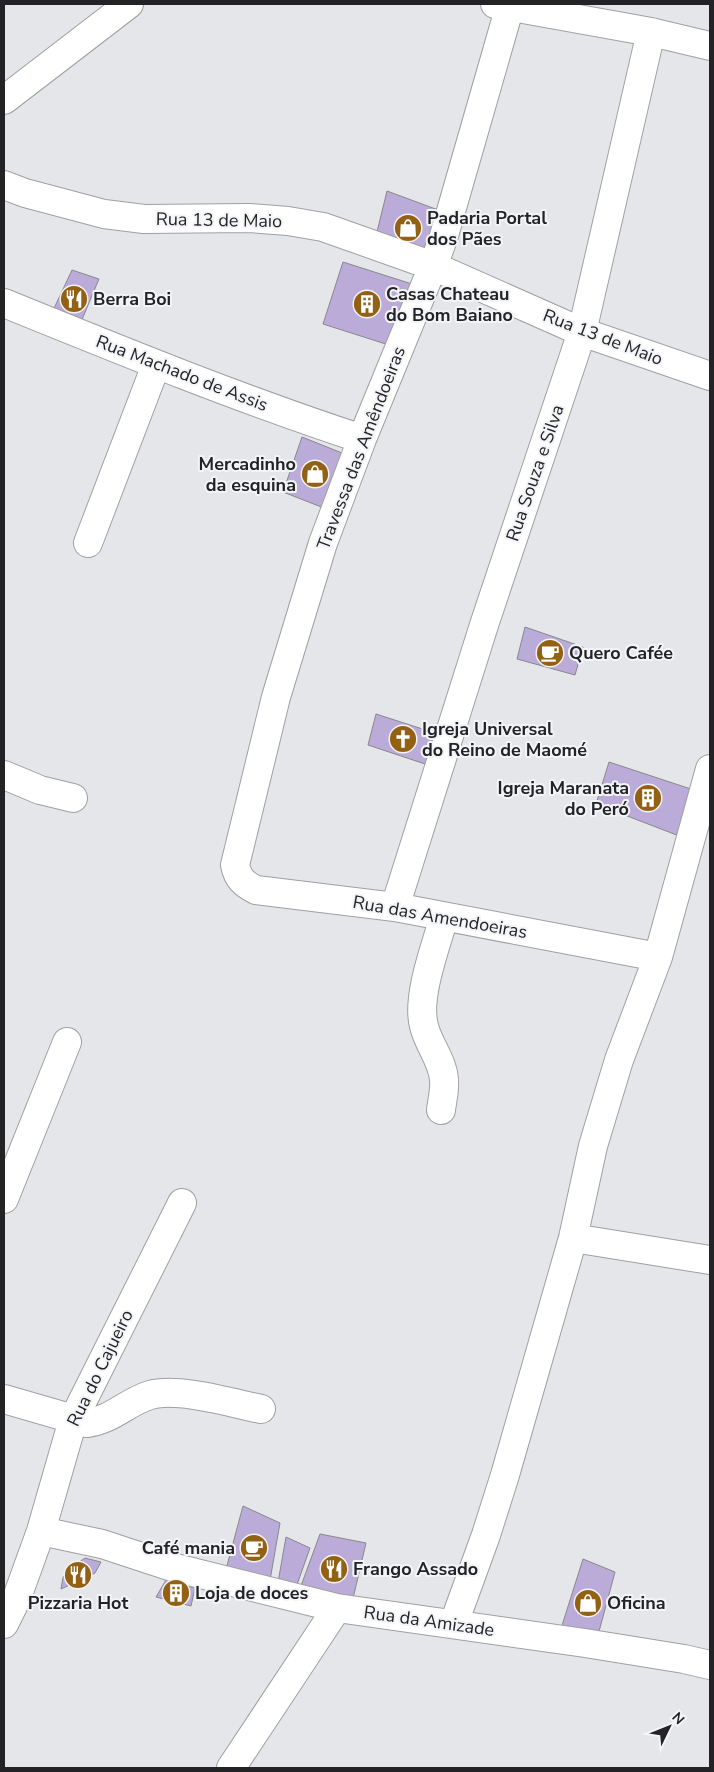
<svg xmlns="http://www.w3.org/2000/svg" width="714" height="1772" font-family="'Nunito Sans',sans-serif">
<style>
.building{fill:#baabd8;stroke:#89888b}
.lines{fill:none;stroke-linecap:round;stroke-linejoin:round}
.minor-casing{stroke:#9fa0a3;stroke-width:30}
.minor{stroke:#fff;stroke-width:28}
.labels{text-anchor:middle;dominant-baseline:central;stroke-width:4;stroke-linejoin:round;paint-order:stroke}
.poi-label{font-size:18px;font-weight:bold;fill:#232325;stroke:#f2f4f7;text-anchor:start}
.street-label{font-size:18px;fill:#232325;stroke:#f2f4f7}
</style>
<rect width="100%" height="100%" fill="#e5e6ea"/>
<!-- building -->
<path class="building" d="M387 191 441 211 436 254 374 244Z
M343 262 412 284 392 346 323 324Z
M72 270 99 279 78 329 49 319Z
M302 437 347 455 329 510 283 492Z
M525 627 583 647 575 675 517 659Z
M376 714 438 734 431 766 368 745Z
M609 762 700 792 687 839 596 804Z
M243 1506 280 1523 269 1586 225 1573Z
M320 1534 366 1543 351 1607 298 1594Z
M286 1537 310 1548 294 1593 277 1588Z
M85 1558 101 1562 95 1573 61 1589 63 1577 75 1565Z
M583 1559 615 1572 597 1639 559 1635Z
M166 1580 195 1588 191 1606 156 1597Z"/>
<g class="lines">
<defs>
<path id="minor" d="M495 4 651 32 710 46
M510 6 443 239 433 266 362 439 323 543 276 697 235 865C238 879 244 884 256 890L395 907 658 957
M4 100 129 4
M4 185 25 193 104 214 144 219 249 218 288 221 323 227 433 266 582 332 710 376
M4 303C122 351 240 399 362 439
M88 543 156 365
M4 775 40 790 73 798
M395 907 485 622 582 332 651 32
M441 1110C442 1101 445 1090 444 1080 443 1061 428 1044 424 1026 416 997 436 946 444 917
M4 1199 67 1042
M573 1238 710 1260
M4 1399 87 1423C112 1420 127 1402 150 1395 178 1387 232 1403 261 1409
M41 1531 102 1544 172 1567 337 1608
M454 1623 486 1535 505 1475 573 1238 593 1146 619 1060 658 957 710 769
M4 1624 16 1600 41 1531 73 1420 182 1203
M231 1768 337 1608 585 1643 684 1659 710 1665"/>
</defs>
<!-- minor casing -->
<use href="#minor" class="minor-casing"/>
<!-- minor -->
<use href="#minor" class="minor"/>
</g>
<!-- icons -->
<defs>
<symbol id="shop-disc" viewBox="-11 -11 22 22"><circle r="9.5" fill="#936113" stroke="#f2f4f7"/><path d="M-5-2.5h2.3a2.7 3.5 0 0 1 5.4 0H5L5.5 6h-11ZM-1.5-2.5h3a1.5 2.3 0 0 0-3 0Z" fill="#fff"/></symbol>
<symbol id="restaurant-disc" viewBox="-11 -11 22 22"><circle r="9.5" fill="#936113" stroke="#f2f4f7"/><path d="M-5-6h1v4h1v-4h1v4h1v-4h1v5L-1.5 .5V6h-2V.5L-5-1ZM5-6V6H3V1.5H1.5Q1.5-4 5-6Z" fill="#fff"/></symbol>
<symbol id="building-disc" viewBox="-11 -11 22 22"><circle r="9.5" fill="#936113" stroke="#f2f4f7"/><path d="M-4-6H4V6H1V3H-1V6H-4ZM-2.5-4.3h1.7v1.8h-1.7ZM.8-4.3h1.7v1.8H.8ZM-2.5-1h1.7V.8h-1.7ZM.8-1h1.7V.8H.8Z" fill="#fff"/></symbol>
<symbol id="cafe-disc" viewBox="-11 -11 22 22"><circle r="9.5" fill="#936113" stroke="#f2f4f7"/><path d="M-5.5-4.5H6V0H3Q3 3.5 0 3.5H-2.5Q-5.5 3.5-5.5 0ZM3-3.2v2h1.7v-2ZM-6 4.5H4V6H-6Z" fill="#fff"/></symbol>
<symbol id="church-disc" viewBox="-11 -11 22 22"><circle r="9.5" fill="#936113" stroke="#f2f4f7"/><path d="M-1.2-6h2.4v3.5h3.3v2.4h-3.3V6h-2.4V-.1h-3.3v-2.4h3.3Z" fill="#fff"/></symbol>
</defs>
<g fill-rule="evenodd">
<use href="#shop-disc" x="392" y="212" width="32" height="32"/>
<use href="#restaurant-disc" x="58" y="283" width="32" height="32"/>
<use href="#building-disc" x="351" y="288" width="32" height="32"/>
<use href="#shop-disc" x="299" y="458" width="32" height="32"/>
<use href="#cafe-disc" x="534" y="637" width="32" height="32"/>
<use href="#church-disc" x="387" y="723" width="32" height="32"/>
<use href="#building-disc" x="632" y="782" width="32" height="32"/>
<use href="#cafe-disc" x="238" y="1532" width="32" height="32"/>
<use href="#restaurant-disc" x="318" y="1553" width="32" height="32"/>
<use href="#restaurant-disc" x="62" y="1559" width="32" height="32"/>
<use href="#building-disc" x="160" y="1577" width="32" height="32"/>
<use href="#shop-disc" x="572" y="1587" width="32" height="32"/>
</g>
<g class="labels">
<!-- poi labels -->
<g class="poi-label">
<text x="427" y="218">Padaria Portal<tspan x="427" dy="21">dos Pães</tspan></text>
<text x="386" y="294">Casas Chateau<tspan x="386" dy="21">do Bom Baiano</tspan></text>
<text x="93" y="299">Berra Boi</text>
<text x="296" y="464" text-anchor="end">Mercadinho<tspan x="296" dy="21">da esquina</tspan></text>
<text x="569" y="653">Quero Cafée</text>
<text x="422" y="729">Igreja Universal<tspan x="422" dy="21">do Reino de Maomé</tspan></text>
<text x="629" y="788" text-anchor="end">Igreja Maranata<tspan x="629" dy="21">do Peró</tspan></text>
<text x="235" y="1548" text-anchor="end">Café mania</text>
<text x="353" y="1569">Frango Assado</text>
<text x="195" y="1593">Loja de doces</text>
<text x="78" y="1603" text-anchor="middle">Pizzaria Hot</text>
<text x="607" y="1603">Oficina</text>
</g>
<!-- street labels -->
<g class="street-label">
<text transform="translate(219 220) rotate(1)">Rua 13 de Maio</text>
<text transform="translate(603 337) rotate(21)">Rua 13 de Maio</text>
<text transform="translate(182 373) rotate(21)">Rua Machado de Assis</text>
<text transform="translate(361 448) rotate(-69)">Travessa das Amêndoeiras</text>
<text transform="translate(535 473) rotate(-71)">Rua Souza e Silva</text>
<text transform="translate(440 917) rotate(10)">Rua das Amendoeiras</text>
<text transform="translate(100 1368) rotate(-64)">Rua do Cajueiro</text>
<text transform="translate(429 1621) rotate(8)">Rua da Amizade</text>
</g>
</g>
<!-- border -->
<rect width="714" height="1772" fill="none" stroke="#232325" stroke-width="10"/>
<!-- north arrow -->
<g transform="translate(669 1727) rotate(47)" stroke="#f2f4f7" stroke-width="4" paint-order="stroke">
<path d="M0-4L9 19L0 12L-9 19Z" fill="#232325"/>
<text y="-8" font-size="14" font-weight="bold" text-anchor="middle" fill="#232325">N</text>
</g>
</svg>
